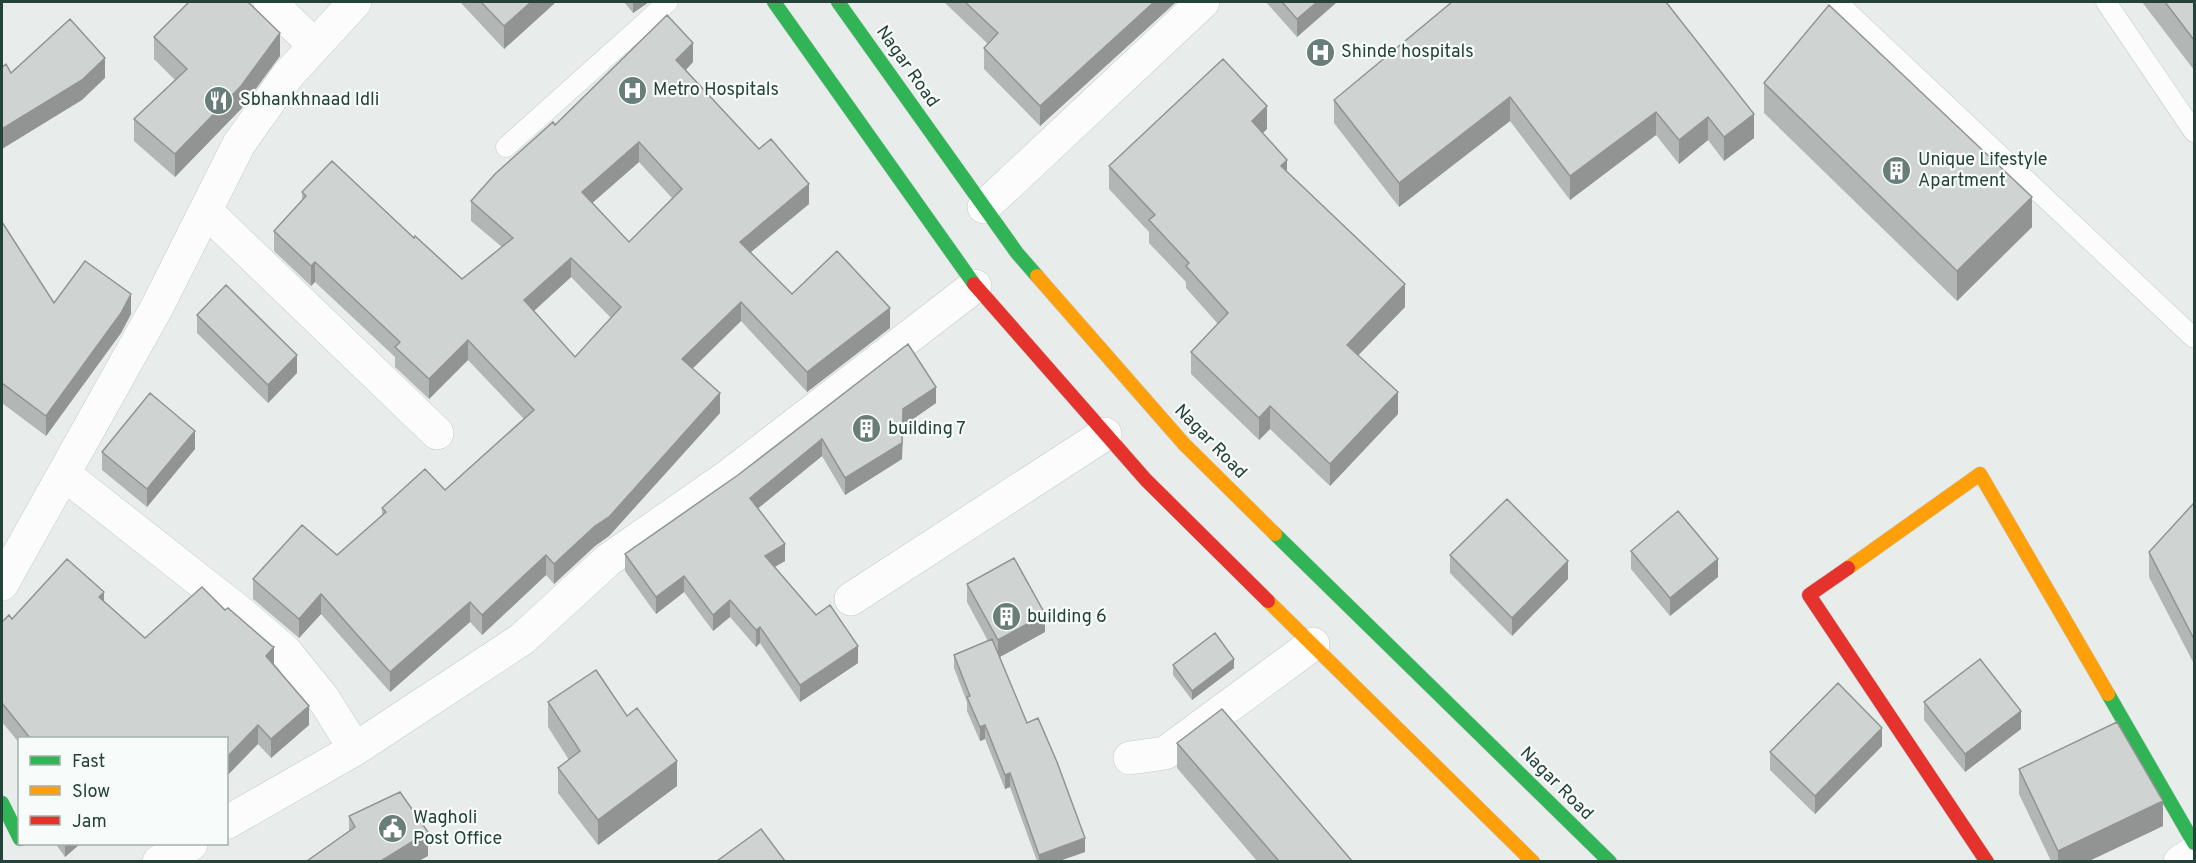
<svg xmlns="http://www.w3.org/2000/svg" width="2196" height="863" font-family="Overpass,sans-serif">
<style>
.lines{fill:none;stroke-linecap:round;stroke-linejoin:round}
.lane-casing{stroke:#c5cac8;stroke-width:21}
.street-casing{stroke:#c5cac8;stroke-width:34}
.fast-casing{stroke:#c3cbc8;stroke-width:15}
.slow-casing{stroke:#c3cbc8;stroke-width:15}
.jam-casing{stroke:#c3cbc8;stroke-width:15}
.lane{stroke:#fcfcfc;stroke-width:20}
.street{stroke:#fcfcfc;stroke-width:33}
.fast{stroke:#30b455;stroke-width:14}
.slow{stroke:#ff9f0a;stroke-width:14}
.jam{stroke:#e5322d;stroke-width:14}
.wall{fill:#b2b6b5;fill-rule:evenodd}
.shaded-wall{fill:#919493}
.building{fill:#cfd4d2;stroke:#919493;stroke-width:1.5;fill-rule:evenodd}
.labels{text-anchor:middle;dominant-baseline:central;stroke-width:4.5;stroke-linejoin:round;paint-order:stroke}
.poi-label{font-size:18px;fill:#24423a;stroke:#f7fbf9;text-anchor:start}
.street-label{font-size:18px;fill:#24423a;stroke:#f7fbf9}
</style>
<rect width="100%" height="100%" fill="#e8edeb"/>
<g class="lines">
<defs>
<path id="lane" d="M1837 2 2194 338
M2106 2 2194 132
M506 147 668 2"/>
<path id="street" d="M270 2 314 45
M984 207 1203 2
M206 211 437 433
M64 474 242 614 286 652 323 698 355 749
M2 584 157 307 239 144 288 75 355 2
M851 599 1105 434
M1130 758 1165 753 1313 644
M226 823 355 749 522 639 608 560 727 477 975 286
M159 862 191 844
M2180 862 2194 853"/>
<path id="fast" d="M774 2 974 284
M838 2 1017 253 1037 276
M1275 534 1610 862
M2108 694 2194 843
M2 803 20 839"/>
<path id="slow" d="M1037 276 1184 444 1275 534
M1848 568 1980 474 2108 694
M1268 601 1533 862"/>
<path id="jam" d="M974 284 1146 480 1268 601
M1848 568 1809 595 1987 862"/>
</defs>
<!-- lane casing -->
<use href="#lane" class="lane-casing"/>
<!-- street casing -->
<use href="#street" class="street-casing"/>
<!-- fast casing -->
<use href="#fast" class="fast-casing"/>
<!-- slow casing -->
<use href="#slow" class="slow-casing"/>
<!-- jam casing -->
<use href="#jam" class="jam-casing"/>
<!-- lane -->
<use href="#lane" class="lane"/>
<!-- street -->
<use href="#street" class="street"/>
<!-- fast -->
<use href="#fast" class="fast"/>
<!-- slow -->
<use href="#slow" class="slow"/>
<!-- jam -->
<use href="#jam" class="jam"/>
</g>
<!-- wall -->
<path class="wall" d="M460 2H556L504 49Z
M624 2H649L633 13Z
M944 2H1176L1040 126 984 69V48L988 44Z
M1266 2H1337L1297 37Z
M1452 2 1754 138 1724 161 1708 140 1679 164 1656 135 1570 200 1510 121 1399 207 1334 123V100Z
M2142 2H2194V70Z
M154 37 280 56 241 109 175 177 134 141V119L175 80 154 59Z
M693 62 686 70 809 204 751 252 792 294 890 328 807 392 741 321 692 368 720 413 609 536 595 546 554 584 546 575 482 635 470 622 390 692 321 614 299 638 253 599V579L337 555 382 515V508L445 490 524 419 468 360 429 399 395 367V357L315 282 311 286 274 251V231L302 200V192L414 238 462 279 502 247 471 221V201L555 125ZM639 162 672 198 629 242 592 203ZM571 277 611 318 575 357 534 311Z
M1764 83 2032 227 1957 301 1764 113Z
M1267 129 1263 133 1287 172 1405 307 1358 355 1398 414 1330 486 1270 429 1259 440 1191 374V352L1218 324 1186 288V282L1149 243V232L1109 189V166Z
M2 222 54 303 131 314 121 333 46 436 2 403Z
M197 315 297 373 268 403 197 333Z
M908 344 936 403 903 426 902 459 845 495 822 456 758 508 785 561 775 567 858 663 800 702 760 643 756 647 730 617 713 631 684 592 656 614 625 571V554L738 475Z
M195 449 147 507 102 470V452Z
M2194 503V664L2149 577V552Z
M1631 551 1718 577 1670 616 1631 569Z
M1450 555 1568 579 1512 636 1450 573Z
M967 584 1045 632 1000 657 1027 723 1085 852 1059 861H1037L1010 787 1005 789 985 739 980 741 967 711V702L954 668V655L988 641 967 602Z
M104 601 145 638 274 665 309 725 271 758 258 744 226 738H20V744L2 722V622L12 619Z
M1173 665 1234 668 1192 700 1173 675Z
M548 702 627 716 677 786 598 845 558 793V768L569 760 548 727Z
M1924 702 2021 729 1965 772 1924 720Z
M1177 743 1352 861H1257L1177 768Z
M1882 746 1815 814 1770 770V752Z
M2019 769 2163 826 2089 861H2051L2019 794Z
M349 816 428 856 349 831Z
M55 843H81L65 857Z"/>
<!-- shaded-wall -->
<path class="shaded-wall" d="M531 2H556L504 49V26Z
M633 2H649L633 13Z
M1154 2H1176L1040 126V106Z
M1317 2H1337L1297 37V19Z
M280 33V56L241 109 175 177V154Z
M693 43V62L676 80V60Z
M105 58V78L82 100 2 149V129Z
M1510 97V121L1399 207V183Z
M1267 106V129L1252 143V121Z
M1656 112V135L1570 200V176Z
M1754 114V138L1724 161V137Z
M1708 117V140L1679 164V140Z
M639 142V162L582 212V192Z
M1287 160V182L1281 166Z
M809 184V204L740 261V242Z
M2032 197V227L1957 301V271Z
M571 258V277L524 320V300Z
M315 262V282L311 286V266Z
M1405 284V307L1347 367V345Z
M131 294V314L121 333 46 436V416Z
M741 302V321L682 379V359Z
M890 308V328L807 392V372Z
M468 340V360L429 399V379Z
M297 355V373L268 403V385Z
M936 387V403L903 426 902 459 845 495V478L903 409Z
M1398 392V414L1330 486V464Z
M720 393V413L609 536 595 546 554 584V564Z
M1270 406V429L1259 440V418Z
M195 431V449L147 507V489Z
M822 439V456L750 515V498Z
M785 544V561L765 572V556Z
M546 555V575L482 635V615Z
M1718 559V577L1670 616V598Z
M1568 561V579L1512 636V618Z
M684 576V592L656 614V597Z
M104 592V611L99 597Z
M321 594V614L299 638V619Z
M730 600V617L713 631V615Z
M470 602V622L390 692V672Z
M1045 614V632L998 658V640Z
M760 627V643L756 647V630Z
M858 646V663L800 702V685Z
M274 647V666L266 656Z
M1234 659V668L1192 700V691Z
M309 706V725L271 758V739Z
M2021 711V729L1965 772V754Z
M258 725V744L226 777V758Z
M985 725V739L980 741V727Z
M1882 728V746L1815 814V796Z
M677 761V786L598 845V820Z
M1010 773V787L1005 789V775Z
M2163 801V826L2089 861H2058V851Z
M428 832V856L419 861H381Z
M1085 838V852L1059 861H1039V855Z
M65 843H81L65 857Z"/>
<!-- building -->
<path class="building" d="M189 2H248L280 33 241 86 175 154 134 119 187 69 154 37Z
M481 2H531L504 26Z
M965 2H1154L1040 106 984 48 998 33Z
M1282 2H1317L1297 19Z
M1452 2H1666L1754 114 1724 137 1708 117 1679 140 1656 112 1570 176 1510 97 1399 183 1334 100Z
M2165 2H2194V40Z
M1829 5 2032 197 1957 271 1764 83Z
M667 15 693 43 676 60 759 149 771 139 809 184 740 242 792 294 837 251 890 308 807 372 741 302 682 359 720 393 609 517 595 526 554 564 546 555 482 615 470 602 390 672 321 594 299 619 253 579 302 525 337 555 386 512 382 508 425 469 445 490 534 410 468 340 429 379 395 347 400 342 315 262 311 266 274 231 306 196 302 192 332 161 414 238 415 236 462 279 513 238 471 201 495 174 553 122 555 125ZM639 142 682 189 629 242 582 192ZM571 258 621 307 575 357 524 300Z
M70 19 105 58 82 80 2 129V67L6 64 11 73Z
M1223 59 1267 106 1252 121 1287 160 1281 166 1405 284 1347 345 1398 392 1330 464 1270 406 1259 418 1191 352 1228 313 1186 266 1189 263 1149 220 1155 215 1109 166Z
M2 222 54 303 85 261 131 294 121 313 46 416 2 383Z
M226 285 297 355 268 385 197 315Z
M908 344 936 387 903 409 902 443 845 478 822 439 750 498 785 544 765 556 816 615 830 605 858 646 800 685 760 627 756 630 730 600 713 615 684 576 656 597 625 554 738 475Z
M150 393 195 431 147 489 102 452Z
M1507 499 1568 561 1512 618 1450 555Z
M2194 503V639L2149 552Z
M1678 511 1718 559 1670 598 1631 551Z
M1014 558 1045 614 998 640 967 584Z
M67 559 104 592 99 597 145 638 202 587 225 610 228 608 272 646 274 647 266 656 309 706 271 739 258 725 226 758V738H30L2 703V622L9 615 12 619Z
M1215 633 1234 659 1192 691 1173 665Z
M992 639 1027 723 1038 718 1057 762 1085 838 1039 855 1010 773 1005 775 985 725 980 727 967 697 970 696 954 655Z
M1980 659 2021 711 1965 754 1924 702Z
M596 670 627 716 637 708 677 761 598 820 558 768 580 751 548 702Z
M1838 683 1882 728 1815 796 1770 752Z
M1222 709 1352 861H1279L1177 743Z
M2117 722 2163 801 2058 851 2019 769Z
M400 792 428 832 381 861H307L355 827 349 816Z
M761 829 785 861H717Z"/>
<!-- icons -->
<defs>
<symbol id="hospital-disc" viewBox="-11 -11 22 22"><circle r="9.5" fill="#697e78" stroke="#f7fbf9"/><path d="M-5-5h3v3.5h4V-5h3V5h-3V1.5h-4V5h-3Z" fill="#fff"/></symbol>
<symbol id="restaurant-disc" viewBox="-11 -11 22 22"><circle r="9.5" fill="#697e78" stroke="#f7fbf9"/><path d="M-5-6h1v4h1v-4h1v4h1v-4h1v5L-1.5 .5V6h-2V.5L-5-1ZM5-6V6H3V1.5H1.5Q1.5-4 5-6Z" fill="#fff"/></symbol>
<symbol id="building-disc" viewBox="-11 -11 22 22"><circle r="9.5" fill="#697e78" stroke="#f7fbf9"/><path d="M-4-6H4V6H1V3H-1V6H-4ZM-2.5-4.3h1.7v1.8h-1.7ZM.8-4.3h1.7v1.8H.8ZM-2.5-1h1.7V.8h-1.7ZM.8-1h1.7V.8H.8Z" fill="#fff"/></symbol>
<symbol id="civic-disc" viewBox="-11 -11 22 22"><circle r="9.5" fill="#697e78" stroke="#f7fbf9"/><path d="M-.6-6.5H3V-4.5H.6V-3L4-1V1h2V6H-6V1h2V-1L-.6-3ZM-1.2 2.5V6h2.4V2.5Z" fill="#fff"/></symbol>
</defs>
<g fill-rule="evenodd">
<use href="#hospital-disc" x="1304" y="36" width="33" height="33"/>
<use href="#hospital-disc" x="616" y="74" width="33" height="33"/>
<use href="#restaurant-disc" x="202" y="84" width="33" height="33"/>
<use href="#building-disc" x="1880" y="154" width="33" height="33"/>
<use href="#building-disc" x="850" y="412" width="33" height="33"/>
<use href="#building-disc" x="990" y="600" width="33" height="33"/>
<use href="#civic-disc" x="376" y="812" width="33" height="33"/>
</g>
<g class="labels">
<!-- poi labels -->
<g class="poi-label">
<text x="1341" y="52">Shinde hospitals</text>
<text x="653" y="90">Metro Hospitals</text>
<text x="240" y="100">Sbhankhnaad Idli</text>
<text x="1918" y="160">Unique Lifestyle<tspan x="1918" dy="21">Apartment</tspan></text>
<text x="888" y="429">building 7</text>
<text x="1027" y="617">building 6</text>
<text x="413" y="818">Wagholi<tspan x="413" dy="21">Post Office</tspan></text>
</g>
<!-- street labels -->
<g class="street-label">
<text transform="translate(907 67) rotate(55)">Nagar Road</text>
<text transform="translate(1210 442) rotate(46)">Nagar Road</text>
<text transform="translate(1556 784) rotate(45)">Nagar Road</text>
</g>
</g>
<!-- border -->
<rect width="2196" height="863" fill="none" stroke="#24423a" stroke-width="6"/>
<!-- legend -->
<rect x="18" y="737" width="210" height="108" fill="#f7fbf9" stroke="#a3b1ad" stroke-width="1.5"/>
<rect x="30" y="756" width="30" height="9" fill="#30b455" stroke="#a3b1ad" stroke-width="1.5"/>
<text x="72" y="767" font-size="18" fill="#24423a">Fast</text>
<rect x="30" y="786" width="30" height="9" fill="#ff9f0a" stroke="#a3b1ad" stroke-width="1.5"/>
<text x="72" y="797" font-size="18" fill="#24423a">Slow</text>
<rect x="30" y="816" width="30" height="9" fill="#e5322d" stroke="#a3b1ad" stroke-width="1.5"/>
<text x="72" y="827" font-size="18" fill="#24423a">Jam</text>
</svg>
